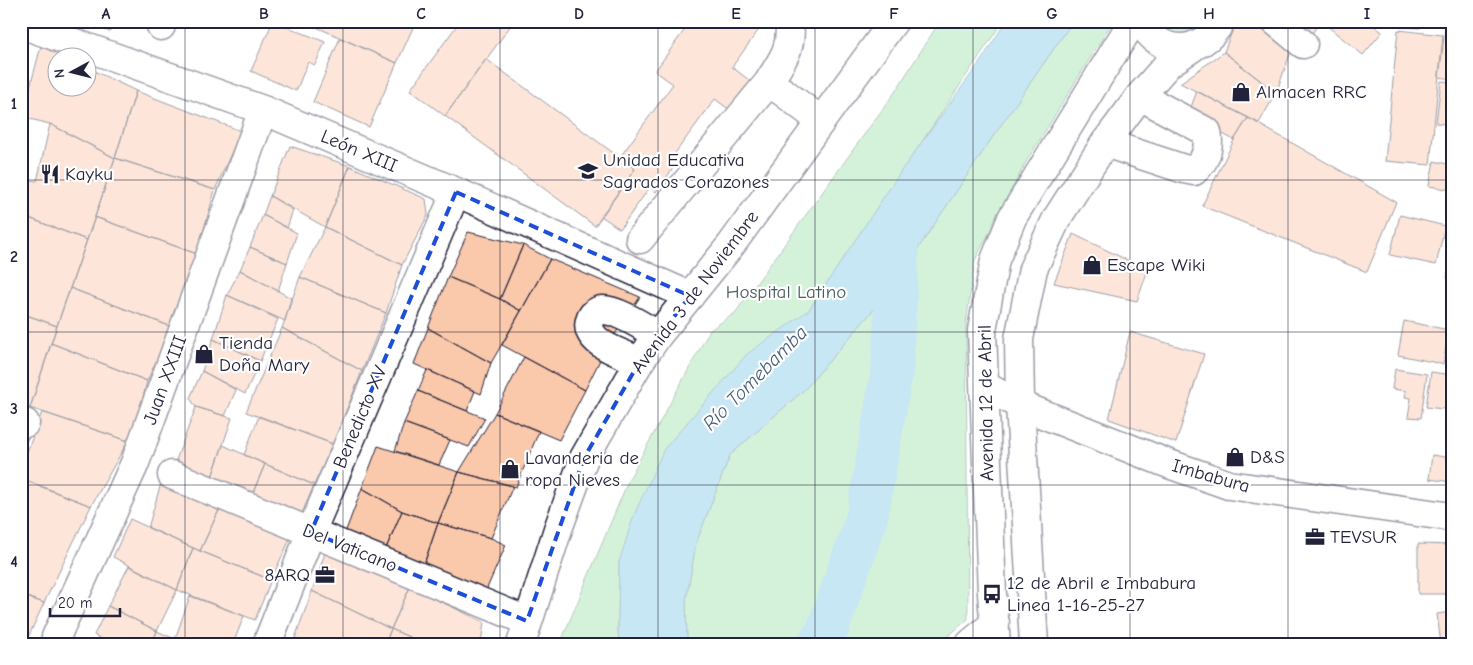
<svg xmlns="http://www.w3.org/2000/svg" width="1473" height="665" font-family="'Comic Neue',sans-serif">
<style>
.green{fill:#a0e2ac;stroke:#618274}
.water{fill:#85cae6;stroke:#5d87a2}
.lines{fill:none;stroke-linecap:round;stroke-linejoin:round}
.river{stroke:#85cae6;stroke-width:42}
.building{fill:#fac8aa;stroke:#22223b}
.minor-casing{stroke:#22223b;stroke-width:31}
.major-casing{stroke:#22223b;stroke-width:31}
.minor{stroke:#fff;stroke-width:28}
.major{stroke:#fff;stroke-width:28}
.tram{stroke:#22223b;stroke-width:1}
.marked{fill:none;stroke:#1d4ed8;stroke-width:4;stroke-dasharray:10 6;stroke-linejoin:round}
.grid{fill:none;stroke:#22223b;stroke-width:1;stroke-opacity:0.55}
.labels{text-anchor:middle;dominant-baseline:central;stroke-width:4.5;stroke-linejoin:round;paint-order:stroke}
.poi-label{font-size:19px;fill:#22223b;stroke:#fff;text-anchor:start}
.street-label{font-size:19px;fill:#22223b;stroke:#fff}
.park-label{font-size:19px;fill:#485c5d;stroke:#fff}
.water-label{font-size:20px;font-style:italic;fill:#455d77;stroke:#fff}
.neatline{fill:none;stroke:#22223b;stroke-width:2}
.grid-label{font-size:16px;text-anchor:middle;font-weight:bold;fill:#22223b}
</style>
<rect width="100%" height="100%" fill="#fff"/>
<filter id="ink" filterUnits="userSpaceOnUse"><feTurbulence type="fractalNoise" baseFrequency=".02" numOctaves="2"/><feDisplacementMap in="SourceGraphic" scale="10" xChannelSelector="R" yChannelSelector="G"/><feConvolveMatrix kernelMatrix="1 2 1 2 8 2 1 2 1" color-interpolation-filters="sRGB"/></filter>
<g filter="url(#ink)">
<!-- green -->
<path class="green" d="M940 21H1003L809 310 619 562 618 629 619 644H560L629 479 710 330 735 313 895 92Z
M1073 21H1113L1026 162 975 260 966 324 968 619 939 644H687L686 601 696 543 730 455 805 389 889 292 992 138Z
M1144 21H1217L1192 43Z"/>
<!-- water -->
<path class="water" d="M1006 21H1073L992 138 889 292 805 389 730 455 696 543 686 601 687 644H619L618 629 619 562 634 515 664 449 747 354 809 310 901 171 982 59Z"/>
<g class="lines">
<!-- river -->
<path class="river" d="M818 644 827 631 867 517 892 370 898 256 895 225"/>
</g>
<!-- building -->
<path class="building" d="M80 21H113L110 32Z
M273 21 325 42 315 65 308 62 296 91 251 71Z
M303 21H416L397 63Z
M460 21H514L445 116 410 90Z
M691 21H765L732 67 754 84 734 113 715 99 670 160 676 164 656 192 650 187 620 229 601 216 635 169 620 157 673 84 655 71Z
M1236 21H1261L1293 46 1276 93 1224 52Z
M1290 21H1321L1309 37Z
M1321 21H1368L1382 32 1363 55Z
M1401 21H1420V28L1400 27Z
M1446 21H1452V79L1439 77Z
M1398 30 1443 35 1430 165 1385 161Z
M340 38 397 63 369 127 313 102Z
M41 46 65 58H58V88H88V68L136 91 115 158 50 124 22 117Z
M1224 52 1276 93 1259 123 1180 83Z
M486 59 635 169 595 226 445 116Z
M1441 81 1452 82V125L1436 123Z
M136 91 241 131 215 190 115 158Z
M1197 91 1248 118 1234 140 1188 115Z
M1248 118 1396 202 1367 272 1202 206 1234 140Z
M50 124 115 158 87 240 21 215V179L37 181Z
M290 146 350 166 325 227 270 196Z
M115 158 215 190 197 254 95 217Z
M1434 161 1452 165V190L1429 186Z
M350 166 426 199 428 215 402 265 325 227Z
M270 196 293 210 287 228 263 215Z
M21 215 87 240 57 326 21 313Z
M263 215 297 233 287 263 250 247Z
M1400 215 1445 226 1436 265 1390 255Z
M95 217 197 254 172 327 70 288Z
M325 227 402 265 386 313 300 277Z
M468 232 523 245 500 299 448 277Z
M1073 234 1148 270 1137 301 1054 283Z
M523 245 550 259 521 311 500 299Z
M250 247 287 263 278 291 240 270Z
M1452 252V279L1447 278Z
M550 259 640 297 607 346 585 390 502 345Z
M240 270 291 298 285 321 227 295Z
M300 277 386 313 362 371 282 328Z
M448 277 500 299 521 311 491 363 428 328Z
M70 288 172 327 147 381 51 343Z
M227 295 278 319 260 361 213 339Z
M21 313 57 326 30 408 21 406Z
M1404 321 1449 330 1443 364 1398 355Z
M282 328 362 371 333 444 246 412Z
M428 328 491 363 481 394 414 364Z
M1130 332 1204 354 1176 443 1109 419Z
M213 339 260 361 245 394 202 371Z
M51 343 147 381 132 442 30 408Z
M524 357 585 390 559 440 495 413Z
M1395 369 1427 374 1421 418 1408 417 1411 398 1405 397 1406 391 1392 389Z
M427 370 475 391 467 411 418 391Z
M202 371 236 390 225 416 196 407 190 398Z
M1431 372 1452 375V410L1426 407Z
M418 391 485 418 469 447 404 423Z
M196 407 232 418 212 477 176 460Z
M42 412 128 441 91 506 21 478V468Z
M495 413 539 431 516 487 459 472Z
M259 416 333 444 314 485 244 455Z
M404 423 450 440 439 465 395 451Z
M21 435 28 438 21 455Z
M223 445 265 464 252 495 212 477Z
M378 446 459 472 438 523 402 511 362 488Z
M1432 455 1452 458V482L1429 479Z
M265 464 314 485 301 516 252 495Z
M459 472 513 486 491 538 438 523Z
M21 479 91 506 44 603 21 595Z
M161 483 220 508 200 551 148 528Z
M362 488 402 511 384 553 345 533Z
M220 508 290 539 271 580 200 551Z
M402 511 438 523 422 570 384 553Z
M130 519 193 548 177 590 113 557Z
M438 523 491 538 506 545 484 595 422 570Z
M1418 544 1452 545V594H1418Z
M193 548 271 580 255 620 177 590Z
M325 553 410 587 391 629 312 591Z
M129 566 177 590 157 631 108 606Z
M410 587 484 622 481 644H425L391 629Z
M312 591 391 629 385 644H309L295 638Z
M21 595 44 603 25 644H21Z
M190 596 244 616 233 644H188L175 639Z
M108 606 157 631 152 644H111L94 635Z
M1452 612V644H1441L1437 614Z
M391 629 425 644H385Z
M157 631 175 639 188 644H152Z
M295 638 309 644H293Z"/>
<g class="lines">
<defs>
<path id="minor" d="M1275 21 1303 44
M21 24 263 110 456 192 690 296
M161 26 162 21
M768 83C782 60 793 49 789 21
M1105 143 1184 169 1194 171C1206 161 1210 147 1207 132L1140 96
M640 239 768 83 783 92 821 121
M640 361C623 354 580 342 591 318 593 314 597 310 603 310 618 310 645 328 658 335
M985 386 1020 405 1169 464 1229 485 1452 517
M21 422 25 423
M172 475 527 621
M59 644 56 637 135 463 263 110
M267 644 311 532 456 192
M521 644 558 529 584 458 640 361 658 335 731 245 894 21
M970 644 995 623"/>
<path id="major" d="M1141 21C1160 58 1202 56 1221 21
M996 644 992 594 982 330 995 260 1012 218 1133 21
M1034 644 1020 405 1019 339 1033 269 1057 218 1105 143 1140 96 1169 63 1193 47"/>
</defs>
<!-- minor casing -->
<use href="#minor" class="minor-casing"/>
<!-- major casing -->
<use href="#major" class="major-casing"/>
<!-- minor -->
<use href="#minor" class="minor"/>
<!-- major -->
<use href="#major" class="major"/>
<!-- tram -->
<path class="tram" d="M21 49 28 21"/>
</g>
</g>
<!-- marked area -->
<path d="M0 0H1473V665H0ZM456 192 690 296 640 361 584 458 527 621 311 532Z" fill="#fff" fill-opacity=".55" fill-rule="evenodd"/>
<path class="marked" d="M456 192 690 296 640 361 584 458 527 621 311 532Z"/>
<!-- grid -->
<path class="grid" d="M185 21V644M343 21V644M500 21V644M658 21V644M815 21V644M973 21V644M1130 21V644M1288 21V644M21 180H1452M21 332H1452M21 485H1452"/>
<!-- icons -->
<defs>
<symbol id="shop-bare" viewBox="-9 -9 18 18"><path d="M-5-2.5h2.3a2.7 3.5 0 0 1 5.4 0H5L5.5 6h-11ZM-1.5-2.5h3a1.5 2.3 0 0 0-3 0Z" fill="#22223b" stroke="#fff" stroke-width="2.5" paint-order="stroke"/></symbol>
<symbol id="school-bare" viewBox="-9 -9 18 18"><path d="M0-5L7-2L0 1L-7-2ZM-4 1L0 2.5L4 1V4Q0 6-4 4Z" fill="#22223b" stroke="#fff" stroke-width="2.5" paint-order="stroke"/></symbol>
<symbol id="restaurant-bare" viewBox="-9 -9 18 18"><path d="M-5-6h1v4h1v-4h1v4h1v-4h1v5L-1.5 .5V6h-2V.5L-5-1ZM5-6V6H3V1.5H1.5Q1.5-4 5-6Z" fill="#22223b" stroke="#fff" stroke-width="2.5" paint-order="stroke"/></symbol>
<symbol id="office-bare" viewBox="-9 -9 18 18"><path d="M-6-3h4V-5.5h4V-3h4V5H-6ZM-1-4.5V-3h2v-1.5ZM-6 0V1H6V0Z" fill="#22223b" stroke="#fff" stroke-width="2.5" paint-order="stroke"/></symbol>
<symbol id="bus-bare" viewBox="-9 -9 18 18"><path d="M-5-6H5V4H4V6H2V4H-2V6H-4V4H-5ZM-3.5-4V0h7V-4ZM-3.5 1.2v1.5H-2V1.2ZM2 1.2v1.5H3.5V1.2Z" fill="#22223b" stroke="#fff" stroke-width="2.5" paint-order="stroke"/></symbol>
</defs>
<g fill-rule="evenodd">
<use href="#shop-bare" x="1227" y="78" width="28" height="28"/>
<use href="#school-bare" x="574" y="157" width="28" height="28"/>
<use href="#restaurant-bare" x="36" y="160" width="28" height="28"/>
<use href="#shop-bare" x="1078" y="251" width="28" height="28"/>
<use href="#shop-bare" x="190" y="340" width="28" height="28"/>
<use href="#shop-bare" x="1221" y="443" width="28" height="28"/>
<use href="#shop-bare" x="496" y="455" width="28" height="28"/>
<use href="#office-bare" x="1301" y="523" width="28" height="28"/>
<use href="#office-bare" x="311" y="561" width="28" height="28"/>
<use href="#bus-bare" x="978" y="580" width="28" height="28"/>
</g>
<g class="labels">
<!-- poi labels -->
<g class="poi-label">
<text x="1256" y="92">Almacen RRC</text>
<text x="603" y="160">Unidad Educativa<tspan x="603" dy="22">Sagrados Corazones</tspan></text>
<text x="65" y="174">Kayku</text>
<text x="1107" y="265">Escape Wiki</text>
<text x="219" y="343">Tienda<tspan x="219" dy="22">Doña Mary</tspan></text>
<text x="1250" y="457">D&amp;S</text>
<text x="525" y="458">Lavanderia de<tspan x="525" dy="22">ropa Nieves</tspan></text>
<text x="1330" y="537">TEVSUR</text>
<text x="310" y="575" text-anchor="end">8ARQ</text>
<text x="1007" y="583">12 de Abril e Imbabura<tspan x="1007" dy="22">Linea 1-16-25-27</tspan></text>
</g>
<!-- street labels -->
<g class="street-label">
<text transform="translate(359 151) rotate(23)">León XIII</text>
<text transform="translate(695 292) rotate(-53)">Avenida 3 de Noviembre</text>
<text transform="translate(165 380) rotate(-70)">Juan XXIII</text>
<text transform="translate(986 403) rotate(-91)">Avenida 12 de Abril</text>
<text transform="translate(360 417) rotate(-67)">Benedicto XV</text>
<text transform="translate(1211 476) rotate(16)">Imbabura</text>
<text transform="translate(350 548) rotate(22)">Del Vaticano</text>
</g>
<!-- park labels -->
<g class="park-label">
<text x="786" y="292">Hospital Latino</text>
</g>
<!-- water labels -->
<g class="water-label">
<text transform="translate(755 378) rotate(-45)">Río Tomebamba</text>
</g>
</g>
<!-- margin -->
<rect width="1473" height="665" fill="none" stroke="#fff" stroke-width="55"/>
<!-- north arrow -->
<g transform="translate(72 72) rotate(263)"><circle r="24" fill="#ffffff" stroke="#a7a7b1"/>
<path d="M0-4L9 19L0 12L-9 19Z" fill="#22223b"/>
<text y="-8" font-size="14" font-weight="bold" text-anchor="middle" fill="#22223b">N</text>
</g>
<!-- scale -->
<path d="M50 608v8h70v-8" fill="none" stroke="#22223b" stroke-width="2.5"/>
<text x="58" y="608" font-size="15" fill="#22223b" stroke="#ffffff" stroke-width="4" paint-order="stroke">20 m</text>
<rect x="28" y="28" width="1418" height="610" class="neatline"/>
<g class="grid-label">
<text x="106" y="19">A</text>
<text x="264" y="19">B</text>
<text x="421" y="19">C</text>
<text x="579" y="19">D</text>
<text x="736" y="19">E</text>
<text x="894" y="19">F</text>
<text x="1052" y="19">G</text>
<text x="1209" y="19">H</text>
<text x="1367" y="19">I</text>
<text x="14" y="109">1</text>
<text x="14" y="262">2</text>
<text x="14" y="414">3</text>
<text x="14" y="567">4</text>
</g>
</svg>
